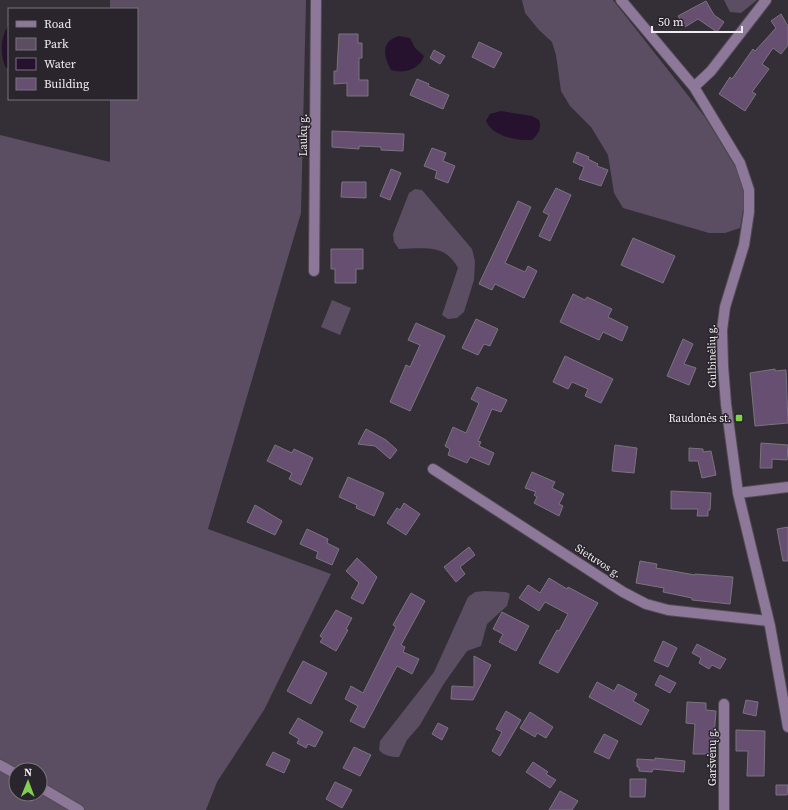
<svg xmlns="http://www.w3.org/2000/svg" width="788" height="810" font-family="'Source Serif 4',serif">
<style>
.green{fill:#5b4d62;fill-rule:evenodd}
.water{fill:#26112f}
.building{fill:#674f72;stroke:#79747c}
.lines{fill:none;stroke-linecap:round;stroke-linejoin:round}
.minor-casing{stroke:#524d54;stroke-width:12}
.minor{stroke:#8e7899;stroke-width:10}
.poi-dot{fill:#82d04f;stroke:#2a252c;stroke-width:1.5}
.labels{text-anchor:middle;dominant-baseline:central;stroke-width:3;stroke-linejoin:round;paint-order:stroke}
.street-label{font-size:11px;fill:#f0edf1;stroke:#2a252c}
.poi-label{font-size:11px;fill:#f0edf1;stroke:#2a252c;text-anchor:end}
</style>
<rect width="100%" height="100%" fill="#342f36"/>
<!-- green -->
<path class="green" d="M110 0H306L301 213 208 529 331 574 264 710 217 782 206 810H0V135L110 162V99H137V9H110ZM16 770H40V794H16Z
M522 0H613L705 117 741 176 745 198 740 228 725 233H709L623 208 614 193 608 155 591 127 570 106 561 91 556 55 552 42 539 30 525 13Z
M724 0H757L741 13 730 12Z
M415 189 422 190 472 249 475 261 474 280 464 312 457 318 448 319 442 315 458 268C445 243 423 249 399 249L394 242 393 234 409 193Z
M332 300 351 308 340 335 321 327Z
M485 591 506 592 510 594 507 606 487 624 481 646 467 651 443 685 420 725 407 740 399 757C391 757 384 756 379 750L380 741 434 672 468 597 475 592Z"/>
<!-- water -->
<path class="water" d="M9 25V68H6C0 56 0 36 9 25Z
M399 36 410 38 415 48 424 56C419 70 404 74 391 70 383 56 381 41 399 36Z
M501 111 532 116 539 120C542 129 538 134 532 140 517 141 492 136 486 121L490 114Z"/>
<!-- building -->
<path class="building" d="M706 1 714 15 724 22 717 32 698 19 685 27 678 16Z
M781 14 788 26V45L781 54 773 48 762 64 769 69 752 92 756 94 745 111 719 94 730 77 732 79 753 49 755 51 776 28 771 21Z
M339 34H358V43H362V58H359V80H368V96H347V83L334 84V71H337Z
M479 42 502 53 494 68 472 57Z
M434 50 445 56 440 64 430 58Z
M417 79 429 84 428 86 449 95 443 109 410 95Z
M332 131 404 134 403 151 381 150V147L359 146V149L332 147Z
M432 148 446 153 443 161 455 166 448 183 435 178 437 171 424 166Z
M577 152 589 157 588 159 598 164 597 166 608 170 601 186 579 179 584 167 573 162Z
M391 169 401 173 390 200 380 196Z
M342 182H366V198L341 197Z
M556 188 571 195 550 241 539 236 549 215 543 212Z
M518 201 531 207 505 263 525 272 528 266 537 271 524 298 495 284 492 290 479 284Z
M633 238 675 256 663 283 621 265Z
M331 249H363V269H356V283H335V269H331Z
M573 294 585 300 587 297 612 309 608 317 628 327 622 341 603 332 599 340 560 322Z
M476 319 498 329 490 346 484 344 478 355 462 348Z
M416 323 445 336 410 411 390 402 406 365 410 367 420 345 408 340Z
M683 339 693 344 684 364 696 368 689 385 667 376Z
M565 356 613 379 601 403 585 396 588 389 572 382 568 389 553 382Z
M775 369V371L786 370 788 423 755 426 750 373Z
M477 387 507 400 501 412 492 409 478 441 481 442 479 446 494 453 489 465 470 457 467 463 448 455 450 449 445 446 453 427 466 433 479 403 471 399Z
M366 429 386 440 397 450 390 459 375 446 358 444Z
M761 443 788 445 787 460 772 459V468H760Z
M275 445 292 453 294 449 313 458 301 485 289 479 292 473 267 461Z
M615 445 637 448 634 473 612 471Z
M689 448 703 449V452L711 451 716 475 702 478 698 461H689Z
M532 472 555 482 552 488 564 494 559 504 563 506 559 516 534 503 537 497 534 495 536 492 525 488Z
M348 477 384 493 374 516 356 508 357 505 339 497Z
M671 491 711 493 710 510H708V516H697L698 509H671Z
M404 503 420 514 406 535 387 523 397 508 400 510Z
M255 505 282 521 275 535 247 522Z
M788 527V561H783L777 529Z
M307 529 328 539 327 543 339 549 332 565 316 558 318 552 300 544Z
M469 547 475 555 460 567 465 574 456 582 444 567Z
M357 558 377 577 363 604 351 598 359 583 346 571Z
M640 561 657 564 656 568 695 575V574L733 577 730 604 692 600V598L663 592 664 588 636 583Z
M549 578 567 589 568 587 598 603 558 673 539 663 557 630 559 631 568 614 545 602 539 611 519 598 528 585 540 593Z
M411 593 425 601 401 645 405 647 403 652 419 659 412 674 397 666 364 728 350 721 358 706 345 699 351 686 363 693 396 627 393 625Z
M336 610 352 618 346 629 348 630 336 651 320 642 323 638 320 636Z
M502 612 529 626 516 651 499 642 503 634 493 629Z
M663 641 677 648 668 667 654 661Z
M697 644 726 659 720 669 712 665 709 669 699 663 701 658 692 653Z
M474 656 491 665 473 700 451 699 452 686 474 687Z
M303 661 327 673 311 704 287 691Z
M660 675 676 683 670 693 655 685Z
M597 682 614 691 618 684 637 694 633 701 649 710 641 725 589 697Z
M746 700 758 702 756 716 743 713Z
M687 702 706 703V710L716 711 714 737H717L716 751H710V754H693L695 724 686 723Z
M506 711 521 720 500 756 492 751 502 732 496 729Z
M530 712 553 727 546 738 537 733 535 737 520 728Z
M298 718 323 732 315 747 308 744 306 748 297 743 299 739 289 733Z
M438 723 448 728 442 740 432 734Z
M736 730 765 731 764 776H747L748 751H736Z
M604 734 618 741 609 759 594 752Z
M354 747 371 755 360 776 343 768Z
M273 752 290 760 284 773 266 765Z
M655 758 685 761 684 772 653 769 652 772 639 771V767H637V759L655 760Z
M533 762 548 772 546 774 556 780 550 788 526 772Z
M630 779H646L645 797H630Z
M335 782 352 790 342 808 326 799Z
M776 785H788L787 795H776Z
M560 791 578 801 572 810H549Z"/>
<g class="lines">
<defs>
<path id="minor" d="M621 0 694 87 740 163 749 190V212L744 245 725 307 722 330 723 366 726 404 738 493 770 626 788 727
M694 87 711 71 766 0
M314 271 316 0
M433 469 623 592 646 604 668 610 768 621
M738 493 788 487
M0 765 16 774
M40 787 79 810
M724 810V704"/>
</defs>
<!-- minor casing -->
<use href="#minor" class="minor-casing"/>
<!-- minor -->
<use href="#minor" class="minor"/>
</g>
<!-- markers -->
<rect class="poi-dot" x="735" y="414" width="8" height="8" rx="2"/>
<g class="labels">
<!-- street labels -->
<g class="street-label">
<text transform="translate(303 135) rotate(-90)">Laukų g.</text>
<text transform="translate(712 356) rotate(-91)">Gulbinėlių g.</text>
<text transform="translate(598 561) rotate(33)">Sietuvos g.</text>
<text transform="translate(712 757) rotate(-90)">Garšvėnų g.</text>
</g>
<!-- poi labels -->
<g class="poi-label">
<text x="731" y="418">Raudonės st.</text>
</g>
</g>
<!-- legend -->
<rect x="8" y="8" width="130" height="92" fill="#2a252c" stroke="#79757b"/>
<rect x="16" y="21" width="20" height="6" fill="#8e7899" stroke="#79757b"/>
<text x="44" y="28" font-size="12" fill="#f0edf1">Road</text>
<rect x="16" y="38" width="20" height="12" fill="#5b4d62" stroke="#79757b"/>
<text x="44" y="48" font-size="12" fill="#f0edf1">Park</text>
<rect x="16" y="58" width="20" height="12" fill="#26112f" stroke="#79757b"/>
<text x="44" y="68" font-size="12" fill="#f0edf1">Water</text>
<rect x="16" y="78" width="20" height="12" fill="#674f72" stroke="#79757b"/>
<text x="44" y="88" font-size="12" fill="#f0edf1">Building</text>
<!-- north arrow -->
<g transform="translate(28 782) rotate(1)"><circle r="19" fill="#2a252c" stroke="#79757b"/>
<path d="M0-3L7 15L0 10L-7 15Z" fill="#82d04f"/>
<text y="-6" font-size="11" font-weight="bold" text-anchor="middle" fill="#f0edf1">N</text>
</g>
<!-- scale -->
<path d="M652 26v6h90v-6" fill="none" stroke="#f0edf1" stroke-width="2"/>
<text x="658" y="26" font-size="12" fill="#f0edf1" stroke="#2a252c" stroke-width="3" paint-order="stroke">50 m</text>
</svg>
